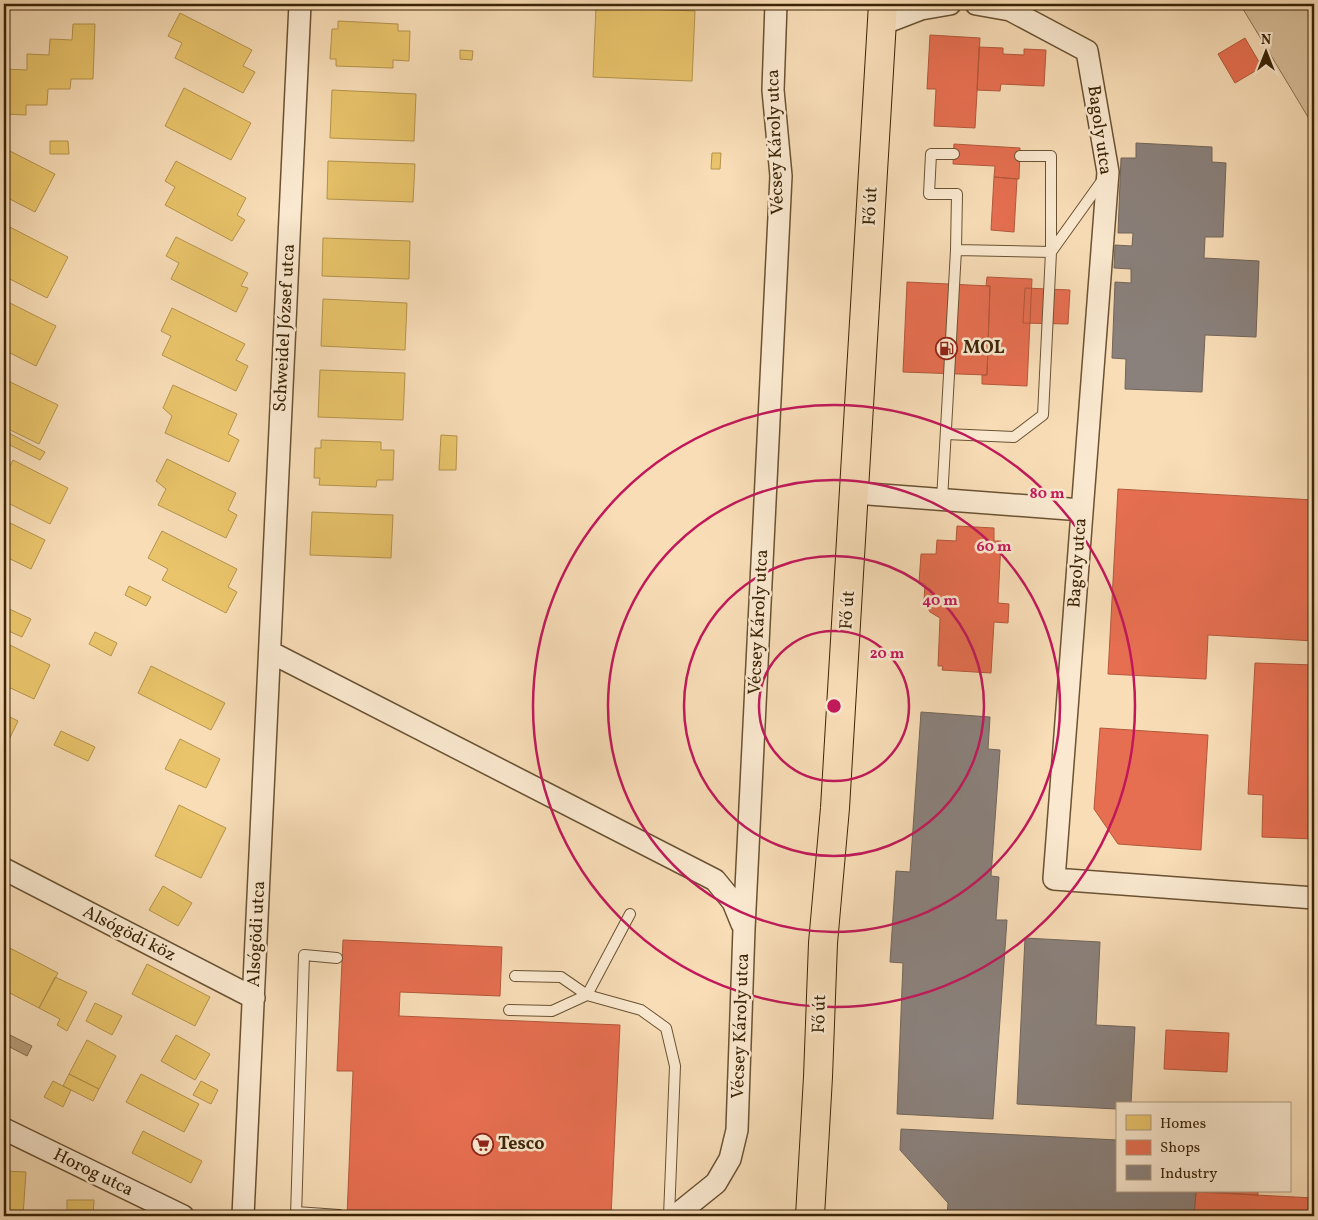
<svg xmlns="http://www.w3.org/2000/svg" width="1318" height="1220" font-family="Vollkorn,serif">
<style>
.green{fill:#d8be99;stroke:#8a7150}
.water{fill:#b89e7b;stroke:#866d4c}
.homes{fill:#e9c46a;stroke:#b5944c}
.shops{fill:#e76f51;stroke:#b3583a}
.industry{fill:#8a817c;stroke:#726559}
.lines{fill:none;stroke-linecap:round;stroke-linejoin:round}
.service-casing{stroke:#6a5232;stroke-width:12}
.minor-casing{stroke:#6a5232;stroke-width:24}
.primary-casing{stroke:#3b2406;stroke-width:30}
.service{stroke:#fae9d0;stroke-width:10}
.minor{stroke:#fae9d0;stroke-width:21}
.primary{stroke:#f8ddb7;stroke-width:28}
.ring{fill:none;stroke:#c2185b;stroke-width:2.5}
.labels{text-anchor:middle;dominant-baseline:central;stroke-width:5;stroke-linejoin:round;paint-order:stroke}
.street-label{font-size:18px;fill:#3b2406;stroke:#fae9d0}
.poi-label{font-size:18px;font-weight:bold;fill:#3b2406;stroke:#fae9d0;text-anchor:start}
.centre{fill:#c2185b;stroke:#fae9d0;stroke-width:2.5}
.ring-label{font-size:15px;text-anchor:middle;font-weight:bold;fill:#c2185b;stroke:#fae9d0;stroke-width:5;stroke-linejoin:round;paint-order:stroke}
</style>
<rect width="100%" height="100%" fill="#f8ddb7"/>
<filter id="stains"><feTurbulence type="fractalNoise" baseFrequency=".004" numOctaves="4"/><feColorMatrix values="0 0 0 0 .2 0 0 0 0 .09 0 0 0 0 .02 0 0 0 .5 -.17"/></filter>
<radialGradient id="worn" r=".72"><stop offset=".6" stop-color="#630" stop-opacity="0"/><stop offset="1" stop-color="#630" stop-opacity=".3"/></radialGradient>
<!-- green -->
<path class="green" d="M1240 4H1314V127Z"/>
<!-- water -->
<path class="water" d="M4 1032 32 1046 27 1056 4 1044Z"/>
<!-- homes -->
<path class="homes" d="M596 7 695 11 692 81 593 77Z
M180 13 252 50 243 66 255 72 243 93 175 58 182 43 168 36Z
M338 21 398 24V31H410L409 61 393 60V68L336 66V59H330L332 29H338Z
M73 24H95L93 79H71L70 89H48L47 105H26V115L4 114V69L27 70V54L49 55 50 39 72 40Z
M460 50 473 51 472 60 460 59Z
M184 88 251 123 231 160 165 126Z
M332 90 416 94 414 141 330 138Z
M50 141H68L69 154H50Z
M4 148 55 174 35 212 4 196Z
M712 153H721L720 169H711Z
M176 161 246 198 237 215 245 220 232 241 165 205 175 187 165 181Z
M328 161 415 164 413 202 327 199Z
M4 224 68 257 47 298 4 276Z
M176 237 248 273 241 286 248 288 236 312 171 279 179 263 166 256Z
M323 238 410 241 409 279 322 276Z
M323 299 407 303 405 350 321 346Z
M4 300 56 326 36 366 4 350Z
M172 308 245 344 236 360 248 366 236 391 162 355 171 336 161 331Z
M320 370 405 373 403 420 318 417Z
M4 379 58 405 39 444 4 427Z
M173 385 237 414 228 434 239 440 229 462 165 433 172 416 163 408Z
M5 431 45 452 40 460 4 442Z
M441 435 457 436 456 470H439Z
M321 440 381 442V450H394L393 480H377L376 487 319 485 320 478H314L315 448H321Z
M167 459 236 493 228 510 237 515 226 538 158 505 166 489 156 481Z
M13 460 68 488 50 524 4 501V478Z
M312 512 393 515 391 558 310 555Z
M4 520 45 540 31 569 4 556Z
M162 531 237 569 228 587 237 592 226 613 162 580 168 569 148 558Z
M129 586 151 597 146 606 125 595Z
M5 607 31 619 22 637 4 629Z
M95 632 117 643 111 656 89 644Z
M4 642 50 665 34 699 4 685Z
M151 666 225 703 211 730 138 693Z
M4 714 18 721 4 750Z
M61 731 95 747 88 761 54 745Z
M180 739 220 759 206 788 165 769Z
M4 798 8 800 4 810Z
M179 805 226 828 201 878 155 856Z
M163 886 192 903 178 926 149 910Z
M6 946 58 973 39 1008 4 990V951Z
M147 964 210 997 195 1026 132 994Z
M55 977 87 992 67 1031 57 1025 60 1019 39 1008Z
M95 1003 122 1016 112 1035 86 1021Z
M176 1035 210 1054 195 1080 161 1061Z
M87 1040 116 1056 99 1089 69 1074Z
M69 1074 99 1089 93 1101 63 1086Z
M141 1074 199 1104 184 1132 126 1102Z
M53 1081 71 1090 63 1107 44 1097Z
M201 1081 218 1090 211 1104 193 1095Z
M143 1131 202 1161 191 1183 132 1153Z
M4 1171 26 1172 23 1216H4Z
M67 1200H94L93 1216H67Z"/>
<!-- shops -->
<path class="shops" d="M930 35 980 38 975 128 934 126 936 89H927Z
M1245 38 1262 67 1235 83 1218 54Z
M979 47 1003 48V54L1024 55V49L1046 50 1044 86 1001 84 1000 91 977 90Z
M954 144 1020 148 1019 179 994 177 995 166 953 164Z
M994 177 1017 179 1014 232 991 230Z
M987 277 1032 279 1027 386 982 384V375H987L990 286H986Z
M907 282 990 286 987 375 903 372Z
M1025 288 1070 290 1068 324 1023 323Z
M1118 489 1314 500V641L1208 635 1206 679 1108 674Z
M957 526 994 528V541H1001L998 603 1009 604 1008 623 994 622 991 673 942 670 943 666H938L940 618 930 612 924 601 925 584 919 583 921 554H936L937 540 956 541Z
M1255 663 1314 665V839L1262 837 1263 795 1248 794Z
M1100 728 1208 735 1201 850 1118 844 1094 809Z
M343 940 502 947 500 996 400 992 399 1016 620 1025 611 1216H347L353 1071H337Z
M1166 1030 1229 1033 1227 1072 1164 1069Z
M1196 1191H1258V1195Z
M1196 1192 1314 1198V1216L1241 1215V1216H1194Z"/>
<!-- industry -->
<path class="industry" d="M1136 143 1212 147V162L1226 163 1223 237H1205L1204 258 1259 261 1256 337 1205 335 1202 392 1125 389 1126 359 1112 358 1115 282 1131 283V269L1114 268 1115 245 1132 246 1133 233H1118L1121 158H1136Z
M921 712 990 717 988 749 1000 750 991 876 999 877 996 920H1007L993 1119 897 1114 903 963 890 962 896 871 910 872Z
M1025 938 1100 942 1096 1025 1135 1027 1131 1104H1117V1109L1017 1104Z
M901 1129 1117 1140V1191H1196L1194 1216H947L948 1203 900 1150Z"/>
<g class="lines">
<defs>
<path id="service" d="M954 154H931L929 194H957L956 250
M946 434 1014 437 1043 415 1051 252V156H1020
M942 500 956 250 1051 252 1104 178
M515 976 561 977 587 995 641 1010 666 1028 675 1066 669 1216
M509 1010 552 1011 587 995 630 914
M296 1212 339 1215
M296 1216 304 955 337 958"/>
<path id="minor" d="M976 4 1010 10 1087 51 1108 172 1054 879 1314 898
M882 24 921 9 950 4
M855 493 1082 510
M270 652 715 880 733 902 742 924
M4 869 254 998
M4 1129 183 1216
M243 1216 300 4
M675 1216 716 1183 730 1159 737 1130 744 929 781 176 773 90 776 4"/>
<path id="primary" d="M810 1216 818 1077 823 943 835 808 883 4"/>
</defs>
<!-- service casing -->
<use href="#service" class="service-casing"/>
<!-- minor casing -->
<use href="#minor" class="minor-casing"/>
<!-- primary casing -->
<use href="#primary" class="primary-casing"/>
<!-- service -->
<use href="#service" class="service"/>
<!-- minor -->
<use href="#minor" class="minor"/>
<!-- primary -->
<use href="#primary" class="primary"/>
</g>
<!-- distance rings -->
<g class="ring">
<circle cx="834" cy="706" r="75"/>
<circle cx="834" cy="706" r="150"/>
<circle cx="834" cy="706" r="226"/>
<circle cx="834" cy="706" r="301"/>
</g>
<!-- icons -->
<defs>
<symbol id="fuel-ring" viewBox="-11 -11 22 22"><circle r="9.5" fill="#fae9d0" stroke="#8f2418" stroke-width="1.5"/><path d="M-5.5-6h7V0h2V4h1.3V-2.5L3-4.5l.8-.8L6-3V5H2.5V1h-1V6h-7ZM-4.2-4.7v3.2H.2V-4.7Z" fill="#8f2418"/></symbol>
<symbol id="supermarket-ring" viewBox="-11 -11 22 22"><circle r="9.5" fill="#fae9d0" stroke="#8f2418" stroke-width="1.5"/><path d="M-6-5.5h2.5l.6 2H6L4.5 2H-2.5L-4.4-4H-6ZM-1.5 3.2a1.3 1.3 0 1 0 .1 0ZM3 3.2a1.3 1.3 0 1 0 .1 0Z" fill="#8f2418"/></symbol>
</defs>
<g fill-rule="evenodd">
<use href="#fuel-ring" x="934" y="336" width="25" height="25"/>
<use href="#supermarket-ring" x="470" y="1132" width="25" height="25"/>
</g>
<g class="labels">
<!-- street labels -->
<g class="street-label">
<text transform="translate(1099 130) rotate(82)">Bagoly utca</text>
<text transform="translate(776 142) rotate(-92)">Vécsey Károly utca</text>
<text transform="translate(871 206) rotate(-87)">Fő út</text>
<text transform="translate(285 328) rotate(-87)">Schweidel József utca</text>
<text transform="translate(1078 563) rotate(-86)">Bagoly utca</text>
<text transform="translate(848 610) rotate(-86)">Fő út</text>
<text transform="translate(759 622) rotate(-87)">Vécsey Károly utca</text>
<text transform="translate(129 934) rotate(27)">Alsógödi köz</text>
<text transform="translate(257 934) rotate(-87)">Alsógödi utca</text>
<text transform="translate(820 1014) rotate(-88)">Fő út</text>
<text transform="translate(741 1026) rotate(-88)">Vécsey Károly utca</text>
<text transform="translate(93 1173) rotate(26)">Horog utca</text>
</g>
<!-- poi labels -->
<g class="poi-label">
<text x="963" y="348">MOL</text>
<text x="498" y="1144">Tesco</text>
</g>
</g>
<circle cx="834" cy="706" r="8" class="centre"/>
<g class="ring-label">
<text x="1047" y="498">80 m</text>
<text x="994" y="551">60 m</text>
<text x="940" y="605">40 m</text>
<text x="887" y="658">20 m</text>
</g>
<!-- margin -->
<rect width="1318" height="1220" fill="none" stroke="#f8ddb7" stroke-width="20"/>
<rect x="5" y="5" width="1308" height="1210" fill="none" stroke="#3b2406" stroke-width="2.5"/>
<rect x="10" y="10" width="1298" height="1200" fill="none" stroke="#3b2406"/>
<!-- legend -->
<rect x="1116" y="1102" width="175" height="90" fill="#fae9d0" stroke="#ae9a7f"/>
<rect x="1126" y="1115" width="25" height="15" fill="#e9c46a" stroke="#ae9a7f"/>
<text x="1160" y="1128" font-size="15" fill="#3b2406">Homes</text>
<rect x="1126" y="1140" width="25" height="15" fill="#e76f51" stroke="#ae9a7f"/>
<text x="1160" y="1152" font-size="15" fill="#3b2406">Shops</text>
<rect x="1126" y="1165" width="25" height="15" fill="#8a817c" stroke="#ae9a7f"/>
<text x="1160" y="1178" font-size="15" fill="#3b2406">Industry</text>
<!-- north arrow -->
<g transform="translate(1266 52)" stroke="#fae9d0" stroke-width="4" paint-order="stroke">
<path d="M0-4L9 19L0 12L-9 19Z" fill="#3b2406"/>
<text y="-8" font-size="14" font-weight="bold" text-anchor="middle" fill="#3b2406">N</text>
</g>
<rect width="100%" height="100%" filter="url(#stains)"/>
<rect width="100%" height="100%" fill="url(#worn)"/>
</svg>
